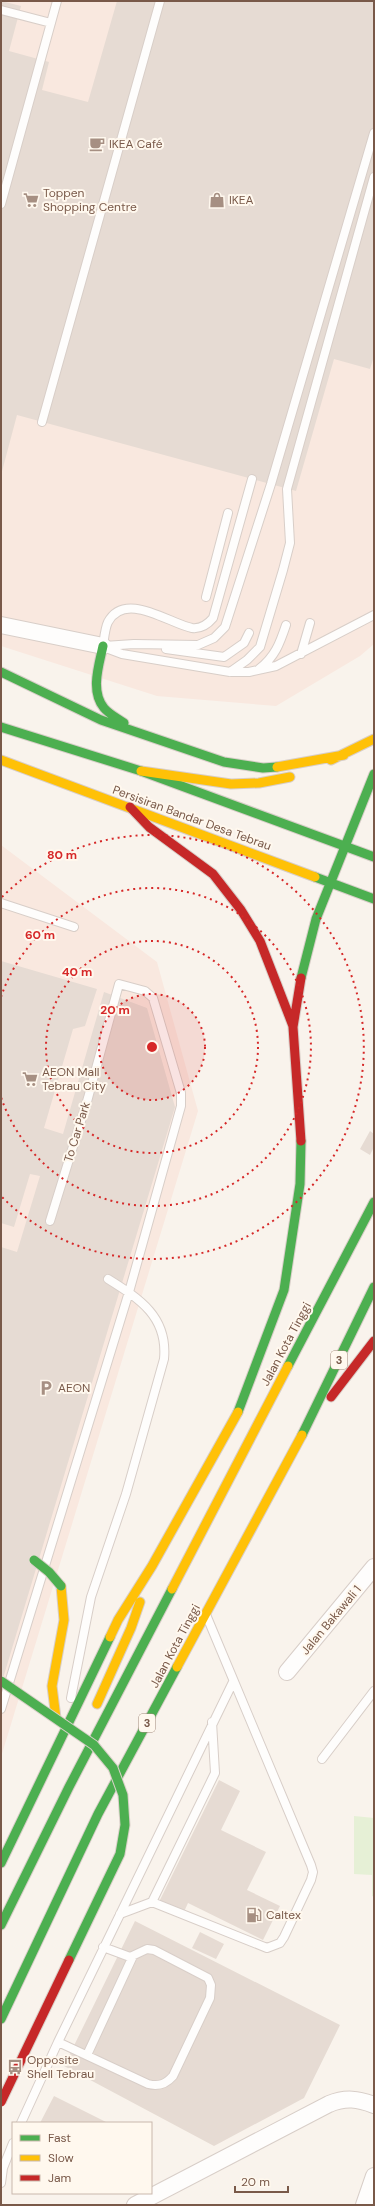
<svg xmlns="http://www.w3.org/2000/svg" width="375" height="2206" font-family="'DM Sans',sans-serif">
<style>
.commercial{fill:#f9e8df}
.green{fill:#e6f0d6}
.building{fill:#e6dbd3}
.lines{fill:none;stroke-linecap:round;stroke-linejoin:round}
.lane-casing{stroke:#d8cec8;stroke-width:10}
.street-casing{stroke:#d8cec8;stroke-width:18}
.fast-casing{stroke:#d8cec8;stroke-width:11}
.slow-casing{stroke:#d8cec8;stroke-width:11}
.jam-casing{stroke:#d8cec8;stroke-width:11}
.lane{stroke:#fefdfc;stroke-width:8}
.street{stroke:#fefdfc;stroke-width:16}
.fast{stroke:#4caf50;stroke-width:9}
.slow{stroke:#ffc107;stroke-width:9}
.jam{stroke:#c62828;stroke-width:9}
.fast-bridge-casing{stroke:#dad0c9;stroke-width:11;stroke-linecap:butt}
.jam-bridge-casing{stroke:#dad0c9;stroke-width:11;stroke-linecap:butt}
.fast-bridge{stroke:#4caf50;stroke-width:9}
.jam-bridge{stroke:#c62828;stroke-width:9}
.ring{fill:none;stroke:#d62828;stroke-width:2;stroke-dasharray:2 4}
.labels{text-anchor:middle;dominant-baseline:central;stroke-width:4;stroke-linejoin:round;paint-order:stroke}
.shield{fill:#fff8ee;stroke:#a1897a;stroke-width:1}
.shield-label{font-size:11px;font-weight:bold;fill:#795949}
.poi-label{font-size:12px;fill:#795949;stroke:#fff8ee;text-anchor:start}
.street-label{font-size:12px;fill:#795949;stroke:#fff8ee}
.centre{fill:#d62828;stroke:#fff8ee;stroke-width:2}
.ring-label{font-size:12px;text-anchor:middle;font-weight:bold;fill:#d62828;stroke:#fff8ee;stroke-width:4;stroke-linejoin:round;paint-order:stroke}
</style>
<rect width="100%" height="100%" fill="#f9f3ec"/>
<!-- commercial -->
<path class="commercial" d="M1 1H374V644L360 656 276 706 157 696 1 646Z
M1 845 157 962 198 1111 1 1757Z"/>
<!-- green -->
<path class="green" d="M354 1816 374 1818V1897L372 1896V1875L354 1874Z"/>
<!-- building -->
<path class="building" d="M1 1 21 6 9 51 49 62 42 90 88 102 117 1H374V356L370 369 334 359 296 491 17 415 1 475Z
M1 961 97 989 85 1026 73 1029 44 1128 63 1134 104 992 147 1008 175 1107 1 1685V1247L17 1252 40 1176 30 1174 14 1227 1 1223Z
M370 1131 374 1134V1147L370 1155 360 1149Z
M219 1780 240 1791 221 1830 266 1852 247 1890 280 1906 263 1940 188 1903 182 1916 158 1904Z
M135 1921 340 2025 304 2098 214 2146 64 2066Z
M200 1932 224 1944 216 1959 192 1948Z
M54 2096 108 2123H40Z"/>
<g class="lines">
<defs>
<path id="lane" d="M1 10 51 23
M1 204 57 1
M42 422 160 1
M206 597 228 513
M103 646C104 639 105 628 108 622 125 590 170 624 192 628 201 629 208 624 213 618L252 479
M104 646 134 644 198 645 214 638 225 627 271 484 374 133
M106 648 122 654 230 672H249L276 666 374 615
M166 649 224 657 244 643 249 633
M301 654 310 623
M259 669C275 657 280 643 286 625
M230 672 247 660 260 647 283 570 290 543 287 489 374 177
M1 903 74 927
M71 1698 91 1597 126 1494 164 1359C168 1317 140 1299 108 1279
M1 1709 129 1292 181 1106V1093L153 998 145 991 119 984 88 1098 50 1221
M322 1759 374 1691
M152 1902 267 1948 280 1943 284 1937 311 1880 313 1872 311 1865 207 1617
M120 1914 152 1902 215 1773 212 1722
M58 2042 148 2084C159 2087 166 2084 173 2076L210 1998 211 1985 208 1978 154 1950 147 1949 130 1957 103 1947
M87 2055 133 1956
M21 2123 58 2042 233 1682
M1 2183 3 2168 13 2143"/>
<path id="street" d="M1 625 103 646
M287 1672 374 1567
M135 2205 329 2104C346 2097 358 2099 374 2105
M364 2205 374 2176"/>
<path id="fast" d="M103 646C99 665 90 691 104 708 109 714 117 718 124 723
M1 672 101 720 224 762 263 768 277 767
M1 727 141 771 374 857
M315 877 374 899
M301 978 316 919 374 774
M288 1366 374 1202
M238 1412 284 1290 300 1184 301 1141
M302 1435 374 1287
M1 1863 110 1637
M1 1925 69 1787 172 1589
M1 2019 98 1814 177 1667"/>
<path id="slow" d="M1 760 315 877
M331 760 374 739
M277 767 344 755
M141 771 231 784 259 783 290 777
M172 1589 288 1366
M110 1637 118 1620 152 1566 238 1412
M177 1667 302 1435
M97 1704 131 1628 140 1602
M56 1718 52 1686 64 1620 61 1586"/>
<path id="jam" d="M130 807 149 827 213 874 241 910 260 941 293 1026
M301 1141 293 1027 301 978
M331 1397 374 1341"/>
</defs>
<!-- lane casing -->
<use href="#lane" class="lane-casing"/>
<!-- street casing -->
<use href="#street" class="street-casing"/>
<!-- fast casing -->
<use href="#fast" class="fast-casing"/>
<!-- slow casing -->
<use href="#slow" class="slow-casing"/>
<!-- jam casing -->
<use href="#jam" class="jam-casing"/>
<!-- lane -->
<use href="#lane" class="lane"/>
<!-- street -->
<use href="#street" class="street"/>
<!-- fast -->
<use href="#fast" class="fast"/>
<!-- slow -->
<use href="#slow" class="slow"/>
<!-- jam -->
<use href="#jam" class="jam"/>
<defs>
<path id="fast-bridge" d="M34 1560 49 1572 61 1586
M1 1681 94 1745 113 1768 123 1795 125 1825 120 1854 69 1960"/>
<path id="jam-bridge" d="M1 2102 69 1960"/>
</defs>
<!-- fast-bridge casing -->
<use href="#fast-bridge" class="fast-bridge-casing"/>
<!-- jam-bridge casing -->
<use href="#jam-bridge" class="jam-bridge-casing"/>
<!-- fast-bridge -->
<use href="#fast-bridge" class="fast-bridge"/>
<!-- jam-bridge -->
<use href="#jam-bridge" class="jam-bridge"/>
</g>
<!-- distance rings -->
<circle cx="152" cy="1047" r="53" fill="#d62828" fill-opacity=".12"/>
<g class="ring">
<circle cx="152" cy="1047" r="53"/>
<circle cx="152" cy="1047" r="106"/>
<path d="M1 997A159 159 0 1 1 1 1097"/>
<path d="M2 897A212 212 0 1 1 2 1197"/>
</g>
<!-- icons -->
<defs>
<symbol id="cafe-bare" viewBox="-9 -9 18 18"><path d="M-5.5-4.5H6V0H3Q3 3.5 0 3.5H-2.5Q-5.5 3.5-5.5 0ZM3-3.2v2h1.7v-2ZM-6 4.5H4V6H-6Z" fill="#a68f82" stroke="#fff8ee" stroke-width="2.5" paint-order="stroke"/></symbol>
<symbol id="supermarket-bare" viewBox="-9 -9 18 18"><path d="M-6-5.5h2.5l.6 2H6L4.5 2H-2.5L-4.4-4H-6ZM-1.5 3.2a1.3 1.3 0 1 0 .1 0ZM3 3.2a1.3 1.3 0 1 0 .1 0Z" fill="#a68f82" stroke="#fff8ee" stroke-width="2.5" paint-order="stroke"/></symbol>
<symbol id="shop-bare" viewBox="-9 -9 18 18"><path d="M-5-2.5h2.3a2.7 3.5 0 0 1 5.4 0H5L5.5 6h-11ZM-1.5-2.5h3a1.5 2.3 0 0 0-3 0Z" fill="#a68f82" stroke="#fff8ee" stroke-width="2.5" paint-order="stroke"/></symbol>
<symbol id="parking-bare" viewBox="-9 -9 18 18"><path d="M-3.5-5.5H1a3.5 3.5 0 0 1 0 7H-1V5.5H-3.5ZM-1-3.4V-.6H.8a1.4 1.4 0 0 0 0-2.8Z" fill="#a68f82" stroke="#fff8ee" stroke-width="2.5" paint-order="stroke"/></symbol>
<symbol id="fuel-bare" viewBox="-9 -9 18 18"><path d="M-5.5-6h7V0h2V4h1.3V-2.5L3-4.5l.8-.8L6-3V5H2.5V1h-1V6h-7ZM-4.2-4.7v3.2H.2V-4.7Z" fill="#a68f82" stroke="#fff8ee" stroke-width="2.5" paint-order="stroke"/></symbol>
<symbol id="bus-bare" viewBox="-9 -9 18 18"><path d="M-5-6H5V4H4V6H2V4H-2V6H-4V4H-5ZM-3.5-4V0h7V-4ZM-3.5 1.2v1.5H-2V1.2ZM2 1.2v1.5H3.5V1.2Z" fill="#a68f82" stroke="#fff8ee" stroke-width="2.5" paint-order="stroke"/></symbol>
</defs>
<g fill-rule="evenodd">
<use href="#cafe-bare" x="86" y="133" width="22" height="22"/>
<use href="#supermarket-bare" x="20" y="189" width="22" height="22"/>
<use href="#shop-bare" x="206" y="189" width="22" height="22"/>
<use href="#supermarket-bare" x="19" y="1068" width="22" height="22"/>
<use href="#parking-bare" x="35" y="1377" width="22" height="22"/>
<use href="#fuel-bare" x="243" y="1904" width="22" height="22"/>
<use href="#bus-bare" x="4" y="2056" width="22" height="22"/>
</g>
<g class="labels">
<!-- shield labels -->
<g class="shield">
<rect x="331" y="1351" width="16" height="18" rx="3"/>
<rect x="139" y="1714" width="16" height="18" rx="3"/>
</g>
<g class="shield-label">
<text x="339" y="1360">3</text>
<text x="147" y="1723">3</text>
</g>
<!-- poi labels -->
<g class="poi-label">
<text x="109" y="144">IKEA Café</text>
<text x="43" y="193">Toppen<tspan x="43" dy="14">Shopping Centre</tspan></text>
<text x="229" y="200">IKEA</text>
<text x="42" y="1072">AEON Mall<tspan x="42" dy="14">Tebrau City</tspan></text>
<text x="58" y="1388">AEON</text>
<text x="266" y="1915">Caltex</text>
<text x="27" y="2060">Opposite<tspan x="27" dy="14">Shell Tebrau</tspan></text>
</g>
<!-- street labels -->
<g class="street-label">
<text transform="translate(192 818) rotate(20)">Persisiran Bandar Desa Tebrau</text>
<text transform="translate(77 1132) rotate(-73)">To Car Park</text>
<text transform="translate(286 1344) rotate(-62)">Jalan Kota Tinggi</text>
<text transform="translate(331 1620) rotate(-50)">Jalan Bakawali 1</text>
<text transform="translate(175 1646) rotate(-62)">Jalan Kota Tinggi</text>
</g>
</g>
<circle cx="152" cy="1047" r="6" class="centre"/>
<g class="ring-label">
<text x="62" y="859">80 m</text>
<text x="40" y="939">60 m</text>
<text x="77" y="976">40 m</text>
<text x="115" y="1014">20 m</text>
</g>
<!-- border -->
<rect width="375" height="2206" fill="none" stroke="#795949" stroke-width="4"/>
<!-- legend -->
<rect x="12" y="2122" width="140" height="72" fill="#fff8ee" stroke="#c9b8ac"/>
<rect x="20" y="2135" width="20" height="6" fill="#4caf50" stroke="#c9b8ac"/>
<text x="48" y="2142" font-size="12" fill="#795949">Fast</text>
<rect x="20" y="2155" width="20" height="6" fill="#ffc107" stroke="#c9b8ac"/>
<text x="48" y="2162" font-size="12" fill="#795949">Slow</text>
<rect x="20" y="2175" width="20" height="6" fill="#c62828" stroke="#c9b8ac"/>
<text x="48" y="2182" font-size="12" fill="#795949">Jam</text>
<!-- scale -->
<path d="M235 2186v6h53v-6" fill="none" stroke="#795949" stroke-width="2"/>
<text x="241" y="2186" font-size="12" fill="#795949" stroke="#fff8ee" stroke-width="3" paint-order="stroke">20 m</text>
</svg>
